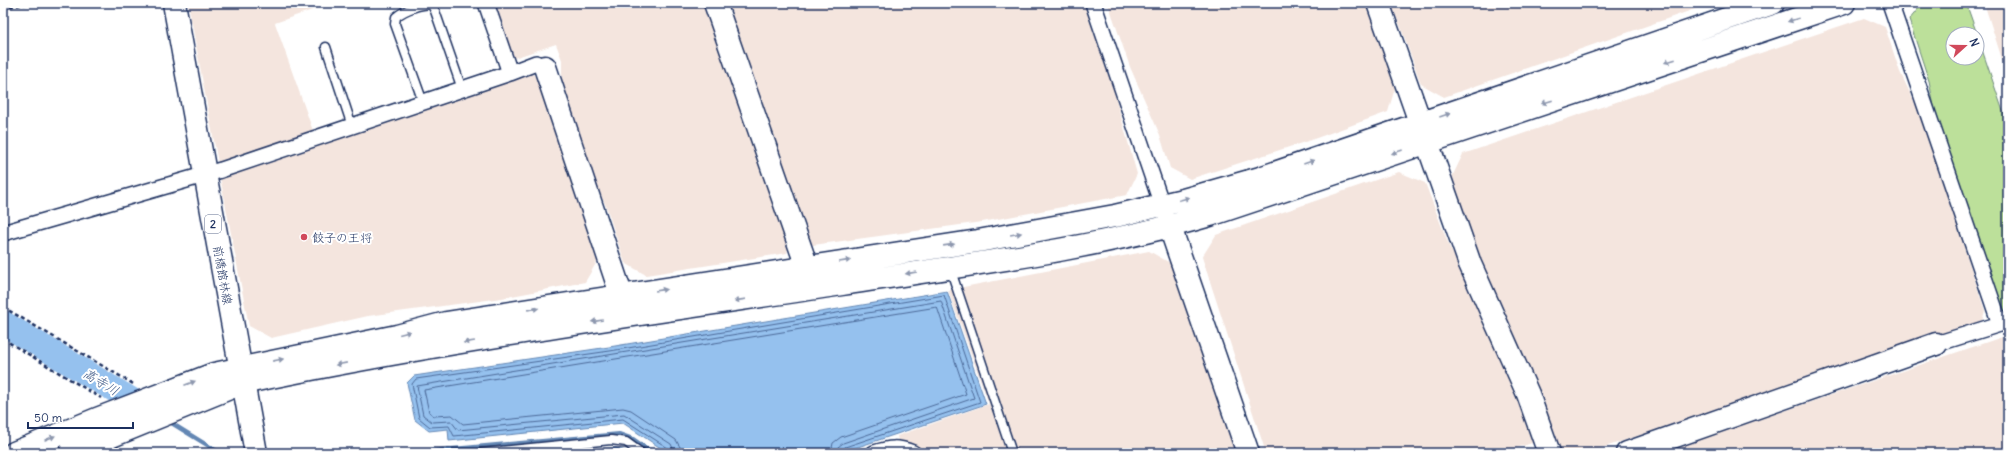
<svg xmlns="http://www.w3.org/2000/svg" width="2011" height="456" font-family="Delius,'Klee One',sans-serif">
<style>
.built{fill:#f4e5de}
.green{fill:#bce09a;stroke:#6c887c}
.water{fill:#95c1ee;stroke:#6487b4}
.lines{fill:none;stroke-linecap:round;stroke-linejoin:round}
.shore{stroke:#4c6998;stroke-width:1}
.stream{stroke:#6487b4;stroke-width:4}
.river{stroke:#95c1ee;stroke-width:25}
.lane-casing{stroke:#1b2f5e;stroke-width:11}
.street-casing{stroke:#1b2f5e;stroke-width:18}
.secondary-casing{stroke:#1b2f5e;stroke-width:25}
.primary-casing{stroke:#1b2f5e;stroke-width:25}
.path{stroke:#1b2f5e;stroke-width:2.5;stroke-dasharray:4 3;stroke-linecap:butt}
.lane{stroke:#fff;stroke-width:8}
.street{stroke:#fff;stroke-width:15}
.secondary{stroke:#fff;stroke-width:22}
.primary{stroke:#fff;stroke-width:22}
.oneway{fill:#8d97ae}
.poi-dot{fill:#d1495b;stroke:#fff;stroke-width:1.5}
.labels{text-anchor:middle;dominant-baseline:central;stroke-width:4;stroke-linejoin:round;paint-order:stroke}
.shield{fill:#fff;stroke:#5f6d8e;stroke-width:1}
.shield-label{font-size:11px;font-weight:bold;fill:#1b2f5e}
.poi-label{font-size:12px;fill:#1b2f5e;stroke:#fff;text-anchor:start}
.street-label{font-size:12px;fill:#1b2f5e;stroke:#fff}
.water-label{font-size:13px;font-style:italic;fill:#405b89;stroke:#fff}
</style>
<rect width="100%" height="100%" fill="#fff"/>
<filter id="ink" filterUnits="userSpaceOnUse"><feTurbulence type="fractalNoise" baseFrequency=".025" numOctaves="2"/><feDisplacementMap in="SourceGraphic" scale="8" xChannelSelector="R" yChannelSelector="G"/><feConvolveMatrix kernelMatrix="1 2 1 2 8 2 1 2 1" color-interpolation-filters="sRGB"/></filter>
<g filter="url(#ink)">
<!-- built -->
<path class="built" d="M188 3H332L275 23 313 131 218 163Z
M492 3H706L789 244 787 253 646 275 625 263 606 206 591 175 562 91V60L556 44 511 59Z
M723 3H1085L1109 74 1137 174 1127 195 982 222 813 245 802 235Z
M1108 3H1368L1395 88 1388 112 1311 140 1190 179 1170 168 1160 135 1130 67Z
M1390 3H1712L1444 97 1421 84 1400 25Z
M1984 3H2008V78Z
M1864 18 1885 27 1900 72 1922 118 1985 311 1982 321 1587 453H1558L1486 284 1452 177 1463 154Z
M532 74 539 78 598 260 585 282 502 298 368 316 271 338 249 326 220 177Z
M1399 172 1425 183 1450 248 1471 287 1524 406 1535 442 1501 453H1266L1202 257 1216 235Z
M1149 251 1170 263 1238 453H877L899 445 897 436 989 404 948 290Z
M2008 335V453H1660Z"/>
<!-- green -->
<path class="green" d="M1923 3H1966L1977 34H1953V58H1977V35L2008 126V317H2006L1935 111 1929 81 1909 20Z"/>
<!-- water -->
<path class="water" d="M947 291 986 404 840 453H668L623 423 449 441 448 429 429 431 415 420 407 383 414 376 609 347Z
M616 448 632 453H565Z"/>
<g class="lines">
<!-- shore -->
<path class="shore" d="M670 453 668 448 623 419 454 436 449 426 430 427 419 418 412 384 416 379 610 351 944 295 980 402 845 447 842 453
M675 453 671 444 624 414 458 430 451 421 432 422 423 415 417 386 941 301 974 398 843 443 838 447 837 453
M681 453 680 447 676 440 631 410 623 408 463 424 452 415 434 416 429 412 424 390 937 307 966 394 841 437 833 443 831 453"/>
<!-- stream -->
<path class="stream" d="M168 421 220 453
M408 453 619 434 633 439 653 453
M861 453 872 449"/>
<!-- river -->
<path class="river" d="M3 323 155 414"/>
<defs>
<path id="lane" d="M326 47 352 126
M423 102 395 24 396 17C404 10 422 3 432 5L435 11 462 89
M950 268 1012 453
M481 453 611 440 626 442 641 453"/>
<path id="street" d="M486 3 510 73
M1093 3 1165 214
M1890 3 2000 324 1936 344
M3 233 221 170 510 73 536 63 545 67
M874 453C889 448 898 447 913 453"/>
<path id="secondary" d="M715 3 807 267 816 276
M1378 3 1470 264 1528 394 1549 453
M545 67 626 309
M1170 227 1248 453
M14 453 97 419 214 374 397 336 446 323 978 241 1115 216 1183 200 1260 178 1773 3
M70 453 242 383C440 341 642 314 842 284 965 265 1091 250 1210 215L1844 3
M1627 453 1936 344"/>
<path id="primary" d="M174 3 256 453"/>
</defs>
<!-- lane casing -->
<use href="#lane" class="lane-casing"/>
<!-- street casing -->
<use href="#street" class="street-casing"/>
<!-- secondary casing -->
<use href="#secondary" class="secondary-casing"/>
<!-- primary casing -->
<use href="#primary" class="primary-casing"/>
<!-- path -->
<path class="path" d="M3 8 31 3
M3 307 135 385
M3 339 101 398"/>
<!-- lane -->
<use href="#lane" class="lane"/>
<!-- street -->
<use href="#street" class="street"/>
<!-- secondary -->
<use href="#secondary" class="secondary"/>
<!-- primary -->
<use href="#primary" class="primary"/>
</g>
<!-- one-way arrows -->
<defs><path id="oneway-solid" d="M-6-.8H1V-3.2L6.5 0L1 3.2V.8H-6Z"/></defs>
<g class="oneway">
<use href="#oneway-solid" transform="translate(1793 20) rotate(162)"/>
<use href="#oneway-solid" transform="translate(1670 61) rotate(162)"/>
<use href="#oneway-solid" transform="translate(1547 102) rotate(162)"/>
<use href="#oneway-solid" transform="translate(1445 115) rotate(-19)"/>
<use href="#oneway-solid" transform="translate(1397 152) rotate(161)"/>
<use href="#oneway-solid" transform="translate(1309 162) rotate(-19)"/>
<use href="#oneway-solid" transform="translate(1184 199) rotate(-15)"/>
<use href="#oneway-solid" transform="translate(1016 234) rotate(-10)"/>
<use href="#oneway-solid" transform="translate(949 245) rotate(-8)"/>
<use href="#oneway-solid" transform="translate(845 261) rotate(-9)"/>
<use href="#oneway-solid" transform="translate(911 273) rotate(171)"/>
<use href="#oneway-solid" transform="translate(661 290) rotate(-9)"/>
<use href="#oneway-solid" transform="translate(740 300) rotate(172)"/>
<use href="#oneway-solid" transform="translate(533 309) rotate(-9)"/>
<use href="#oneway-solid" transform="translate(597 321) rotate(171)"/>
<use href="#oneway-solid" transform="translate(405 333) rotate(-15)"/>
<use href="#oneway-solid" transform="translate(469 342) rotate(171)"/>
<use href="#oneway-solid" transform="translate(278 360) rotate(-11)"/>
<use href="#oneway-solid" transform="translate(341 364) rotate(169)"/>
<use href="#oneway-solid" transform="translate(190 383) rotate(-21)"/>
<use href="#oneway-solid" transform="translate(50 438) rotate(-23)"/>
</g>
</g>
<!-- markers -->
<circle class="poi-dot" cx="304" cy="237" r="4"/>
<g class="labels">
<!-- shield labels -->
<rect class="shield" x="205" y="215" width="16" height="18" rx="3"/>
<g class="shield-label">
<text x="213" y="224">2</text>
</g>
<!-- poi labels -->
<g class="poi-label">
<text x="312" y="237">餃子の王将</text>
</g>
<!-- street labels -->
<g class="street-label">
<text transform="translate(223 275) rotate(80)">前橋館林線</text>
</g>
<!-- water labels -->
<g class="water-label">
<text transform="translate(101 382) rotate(31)">高寺川</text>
</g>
</g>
<!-- margin -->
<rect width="2011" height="456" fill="none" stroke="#fff" stroke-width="16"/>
<rect x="8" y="8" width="1995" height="440" fill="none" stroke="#1b2f5e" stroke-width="1.5" filter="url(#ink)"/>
<!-- north arrow -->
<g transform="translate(1965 46) rotate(69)"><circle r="19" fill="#ffffff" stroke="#a4acbf"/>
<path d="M0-3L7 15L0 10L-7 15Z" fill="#d1495b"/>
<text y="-6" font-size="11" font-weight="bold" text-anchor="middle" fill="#1b2f5e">N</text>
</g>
<!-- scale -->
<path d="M28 422v6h105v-6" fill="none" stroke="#1b2f5e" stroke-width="2"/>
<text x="34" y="422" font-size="12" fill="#1b2f5e" stroke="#ffffff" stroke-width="3" paint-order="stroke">50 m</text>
</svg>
